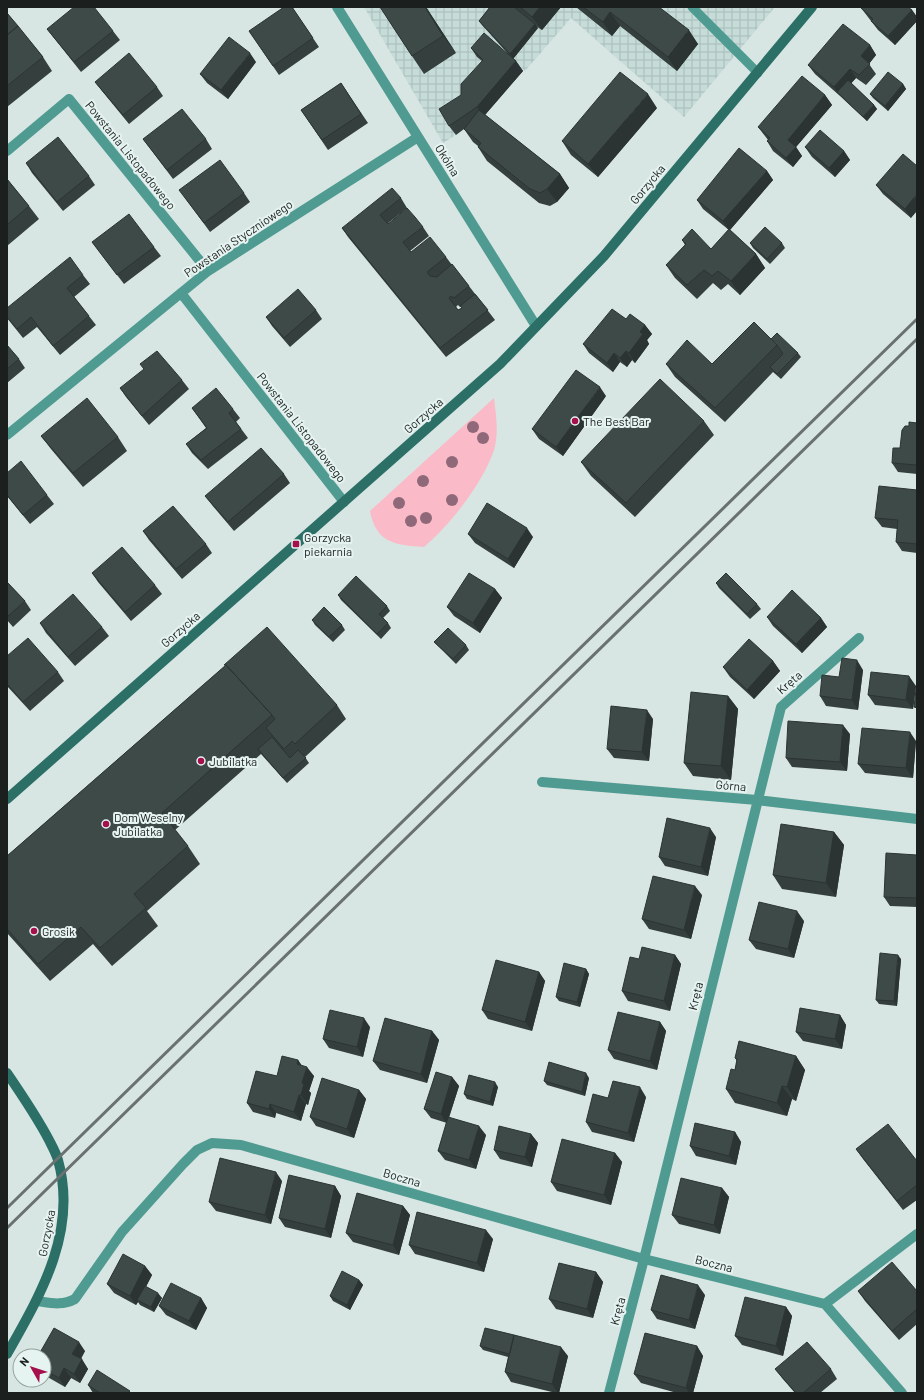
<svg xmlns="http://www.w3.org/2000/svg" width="924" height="1400" font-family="Barlow,sans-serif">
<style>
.industrial{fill:url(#industrial-grid)}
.grass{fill:#fbbac7}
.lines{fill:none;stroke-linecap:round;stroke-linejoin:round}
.lane{stroke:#509b91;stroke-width:9}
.street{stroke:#509b91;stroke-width:10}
.secondary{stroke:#2b6f67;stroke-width:10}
.rail{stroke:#697270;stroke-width:3}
.tree{fill:#8f6979}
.wall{fill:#35403e;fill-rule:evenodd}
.shaded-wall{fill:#2b3432}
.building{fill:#3e4a48;stroke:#2b3432}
.poi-dot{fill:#a40f4c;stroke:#e5f3f1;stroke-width:1.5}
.labels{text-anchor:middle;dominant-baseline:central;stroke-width:4;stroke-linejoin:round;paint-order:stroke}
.street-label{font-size:12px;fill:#1b201f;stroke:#e5f3f1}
.poi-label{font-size:12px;fill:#1b201f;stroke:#e5f3f1;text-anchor:start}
</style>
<defs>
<pattern id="industrial-grid" width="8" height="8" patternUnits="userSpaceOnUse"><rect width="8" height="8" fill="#c5dcd8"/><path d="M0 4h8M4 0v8" fill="none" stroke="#a9bcb9"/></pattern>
</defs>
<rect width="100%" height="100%" fill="#d8e6e3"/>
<!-- industrial -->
<path class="industrial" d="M364 7H775L684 117 571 18 525 71 508 56 456 135 443 143Z"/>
<!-- grass -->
<path class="grass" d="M494 398C496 415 499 433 494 450 483 483 450 525 424 547 395 545 376 543 370 511Z"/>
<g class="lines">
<!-- lane -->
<path class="lane" d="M692 7 758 73"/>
<!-- street -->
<path class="street" d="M337 7 536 326
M7 151 69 99 208 271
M181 293 344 502
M7 435 208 271 418 137
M542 782 757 800 917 819
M37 1301C51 1303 62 1306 75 1299L122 1232 183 1164 197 1150 212 1143 241 1145 644 1259 825 1304 917 1234
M825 1304 902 1393
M609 1393 644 1259 781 707 859 638"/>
<!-- secondary -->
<path class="secondary" d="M7 799 500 364 604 256 812 7
M7 1073C22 1095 37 1117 49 1140 52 1146 56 1153 58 1160 78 1231 41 1294 7 1354"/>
<!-- rail -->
<path class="rail" d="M7 1208 917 319
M7 1228 917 339"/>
</g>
<!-- trees -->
<g class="tree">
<circle cx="473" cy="427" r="6"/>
<circle cx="483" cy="438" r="6"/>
<circle cx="452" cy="462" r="6"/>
<circle cx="423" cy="481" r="6"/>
<circle cx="452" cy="500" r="6"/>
<circle cx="399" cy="503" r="6"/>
<circle cx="426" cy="518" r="6"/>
<circle cx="411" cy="521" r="6"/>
</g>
<!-- wall -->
<path class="wall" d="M292 7 319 47 279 75 249 31Z
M380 7H426L456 53 424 74 412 56Z
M490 7H561L542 30 536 26 538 28 513 59 516 61 523 71 485 115 560 174 569 188 557 202 550 206 539 203 487 161 478 147V146L473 142 464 129 456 135 449 126 461 95 482 61 477 57 471 48 511 57 482 25 479 21Z
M576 7H659L698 44 677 71 620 26 612 36Z
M861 8 912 10 917 17V21L895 45 878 30Z
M7 13 43 57 52 71 7 107Z
M47 29 113 31 120 40 81 72 54 38Z
M870 45 876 55 869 64 876 74 866 85 856 78 851 83 874 105 877 109 867 121 840 96 815 74 808 65Z
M256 62 228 99 207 83 200 74Z
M95 82 157 87 163 96 129 124 102 91Z
M341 83 368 123 328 150 301 110Z
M903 84 906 89 888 111 873 98 870 94Z
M825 95 832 105 796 147 802 156 793 167 773 151 767 141 768 140 765 136 758 127Z
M657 108 598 177 571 155 562 141Z
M143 139H206L212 149 173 179Z
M805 147 844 151 850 160 835 177 812 157Z
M26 163 89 176 95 185 63 211 32 173Z
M917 166 911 218 883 194 876 185Z
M767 171 773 180 730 230 756 254 765 268 740 295 728 284 721 290 713 283 697 299 675 278 666 265 685 245 682 240 711 249 729 230 703 209 697 200Z
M7 179 29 206 39 219 7 246Z
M244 193 250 202 210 232 186 199Z
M401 198 407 208 387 224H388L423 227 429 236 410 251 411 252 446 257 452 265 469 286 495 320 446 357 348 237 342 228ZM458 305 460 307H461L462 308 458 310 456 307Z
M92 242 154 247 161 256 124 284Z
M750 243H782L785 248 770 264 753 248Z
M83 275 90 284 74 297 96 325 60 355 37 327 23 338 7 318V308Z
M316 310 322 319 290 347 272 326 266 317Z
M626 319 645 325 652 334 647 340 649 344 635 363 632 360 627 367 620 362 613 372 589 353 583 344Z
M771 339 798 353 801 357 781 379 773 372 725 422 675 377 666 364H712Z
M7 345 19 359 25 368 7 383Z
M182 380 189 389 149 425 126 397 120 388Z
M606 396 563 456 539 439 532 429Z
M192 408 233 409 240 418 236 422 248 438 208 469 192 453 186 444 206 428Z
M704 421 714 435 635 517 591 476 581 462Z
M917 423V474L898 472 892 463 900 448 909 426Z
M41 436 118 437 127 451 83 487 51 449Z
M7 473 47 495 54 504 30 524 7 496Z
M284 474 290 483 234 531 212 505 205 496Z
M917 490V553L902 551 896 542 897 529 882 527 875 518Z
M143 531 206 544 212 553 182 579 149 540Z
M468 534 533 537 514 568 475 543Z
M92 573 155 585 162 594 131 621 98 582Z
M7 582 25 601 31 610 13 627 7 620Z
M716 583 757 604 761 609 750 619 719 588Z
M495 589 502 598 480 633 454 616 447 607Z
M338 595 387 606 390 611 383 618 388 623 391 628 381 639 341 600Z
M767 617 821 618 827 627 802 653 773 626Z
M312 620 342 625 345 630 333 642 315 625Z
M40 623 102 627 109 636 75 666 46 633Z
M434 642 466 645 469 650 456 664Z
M7 656 58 672 64 681 30 711 7 686Z
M773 661 780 671 754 699 730 677 723 667Z
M225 666 337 705 346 719 305 757 309 763 287 783 261 754 175 830 188 846 200 864 147 911 158 926 112 966 93 944 50 981 7 933V856Z
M863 670 858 710 826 706 820 696Z
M916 686 913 709 875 705 868 695Z
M728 696 738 709 731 780 693 776 684 763Z
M653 719 649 761 614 758 607 749Z
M850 734 847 771 792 767 786 758Z
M916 741 913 778 865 773 858 764Z
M834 832 844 845 836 897 782 889 773 875Z
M716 837 708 876 665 866 659 857Z
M917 855V907L890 906 884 897Z
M702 895 691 939 649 929 642 919Z
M804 921 794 958 756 949 749 940Z
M675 955 681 964 670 1011 628 1001 622 991 639 959Z
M901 959 897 1006 879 1004 876 1000Z
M586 969 589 974 580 1007 559 1001 556 997Z
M539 972 545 981 532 1031 488 1019 482 1010Z
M840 1015 846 1025 842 1049 803 1041 796 1032Z
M660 1022 666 1031 657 1070 614 1059 608 1050Z
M370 1027 363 1057 329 1048 323 1039Z
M432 1031 439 1040 427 1083 380 1070 373 1061Z
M796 1056 805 1070 796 1101 792 1099 787 1116 735 1103 726 1089 735 1070 737 1061 735 1058Z
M298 1060 302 1066 314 1076 309 1091 311 1093 308 1105 306 1104 301 1121 276 1113 275 1118 253 1112 247 1103 277 1076Z
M452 1077 459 1086 449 1117 486 1135 476 1169 445 1160 438 1151 447 1123 431 1118 424 1109Z
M589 1078 585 1096 547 1085 544 1081Z
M498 1087 493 1106 467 1099 464 1094Z
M359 1090 366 1099 354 1138 316 1126 310 1117Z
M646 1097 634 1142 592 1132 586 1122 608 1098Z
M735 1132 741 1142 736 1165 696 1156 690 1146Z
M531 1134 538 1143 532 1167 500 1159 494 1150Z
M856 1149 917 1161V1200L903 1210 863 1159Z
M615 1153 622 1162 611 1205 557 1191 551 1182Z
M282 1181 271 1224 216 1211 209 1202Z
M335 1186 341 1196 331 1238 285 1227 279 1218Z
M722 1188 729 1197 720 1234 679 1224 672 1215Z
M403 1206 410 1215 399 1255 353 1242 346 1233Z
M493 1239 484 1272 415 1254 409 1245Z
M145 1266 152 1275 146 1287 162 1298 154 1312 140 1305 138 1302 136 1305 114 1293 107 1284Z
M596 1272 603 1282 593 1318 556 1309 549 1299Z
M359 1280 363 1285 350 1310 333 1301 330 1296Z
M858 1291H917V1324L899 1340 865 1301Z
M705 1295 695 1329 657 1319 651 1310Z
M201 1298 207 1308 196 1330 166 1315 159 1306Z
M786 1307 792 1316 783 1356 742 1345 735 1336Z
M480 1346 568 1356 559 1393H556L511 1382 505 1372 508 1357 483 1350Z
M697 1346 703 1356 693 1393H677L641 1383 634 1374Z
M85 1351 81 1359 88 1369 80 1383 71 1378 65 1387 44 1375V1356Z
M775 1369H831L837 1379 820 1393H795L782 1378Z
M88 1385 131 1393H93Z"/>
<!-- shaded-wall -->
<path class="shaded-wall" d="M425 7H426L456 53 443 36Z
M540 7H561L542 30 532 17Z
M912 10 917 17V21L895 45 888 36Z
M610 12 620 26 612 36 603 22Z
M535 24 538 28 513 59 510 54Z
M689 30 698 44 677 71 668 57Z
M870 45 876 55 867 66 861 56Z
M250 53 256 62 228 99 221 90Z
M516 61 523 71 484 116 477 107Z
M850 69 856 78 841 95 837 92 834 87Z
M903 84 906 89 888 111 885 106Z
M648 94 657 108 598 177 588 164Z
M825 95 832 105 796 147 802 156 793 167 786 158 788 140Z
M874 105 877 109 867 121 863 117Z
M844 151 850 160 835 177 829 168Z
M767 171 773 180 729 231 723 221Z
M560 174 569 188 557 202 547 189Z
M917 194V211L911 218 905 209Z
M756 254 765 268 740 295 731 281Z
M645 325 652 334 647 340 649 344 635 363 629 353 640 332Z
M626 351 632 360 627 367 620 358Z
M614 353 620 362 613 372 607 363Z
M600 387 606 396 563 456 556 447Z
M527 528 533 537 514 568 508 559Z
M495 589 502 598 480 633 473 623Z
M821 618 827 627 802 653 796 644Z
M857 660 863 670 858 710 852 700Z
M773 661 780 671 754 699 747 690Z
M909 676 916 686 913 709 906 700Z
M728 696 738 709 731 780 721 766Z
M647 710 653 719 649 761 642 752Z
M843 725 850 734 847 771 840 762Z
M910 732 916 741 913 778 906 768Z
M710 828 716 837 708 876 701 867Z
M834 832 844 845 836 897 826 883Z
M695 886 702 895 691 939 684 930Z
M797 911 804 921 794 958 788 949Z
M675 955 681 964 670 1011 664 1001Z
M898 955 901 959 897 1006 894 1001Z
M586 969 589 974 580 1007 577 1002Z
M539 972 545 981 532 1031 525 1022Z
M840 1015 846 1025 842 1049 835 1039Z
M364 1018 370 1027 363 1057 357 1047Z
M660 1022 666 1031 657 1070 650 1061Z
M432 1031 439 1040 427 1083 421 1074Z
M796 1056 805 1070 796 1101 787 1087Z
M298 1060 304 1069 297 1064Z
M307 1067 314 1076 309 1091 311 1093 308 1105 301 1095 302 1083Z
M586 1073 589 1078 585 1096 582 1092Z
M452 1077 459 1086 447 1124 441 1114Z
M495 1082 498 1087 493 1106 490 1102Z
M782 1086 792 1099 787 1116 777 1103Z
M640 1087 646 1097 634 1142 628 1133Z
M359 1090 366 1099 354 1138 347 1129Z
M299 1095 306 1104 301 1121 294 1112Z
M270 1104 276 1113 275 1118 269 1109Z
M479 1126 486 1135 476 1169 469 1160Z
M735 1132 741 1142 736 1165 729 1156Z
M531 1134 538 1143 532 1167 525 1157Z
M615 1153 622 1162 611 1205 604 1195Z
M276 1172 282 1181 271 1224 265 1215Z
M335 1186 341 1196 331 1238 325 1229Z
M722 1188 729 1197 720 1234 714 1225Z
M403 1206 410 1215 399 1255 393 1245Z
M486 1230 493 1239 484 1272 477 1263Z
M145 1266 152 1275 138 1301 137 1300 138 1302 136 1305 130 1296Z
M596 1272 603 1282 593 1318 587 1309Z
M359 1280 363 1285 350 1310 347 1305Z
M698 1285 705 1295 695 1329 689 1320Z
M158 1293 162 1298 154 1312 151 1307Z
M201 1298 207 1308 196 1330 189 1321Z
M786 1307 792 1316 783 1356 776 1346Z
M79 1342 85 1351 78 1363 72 1354Z
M697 1346 703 1356 693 1393H689L686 1388Z
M561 1347 568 1356 559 1393H558L552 1384Z
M82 1359 88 1369 80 1383 74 1374Z
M64 1368 71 1378 65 1387 59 1378Z"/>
<!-- building -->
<path class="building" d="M74 7H94L113 31 74 62 47 29Z
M284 7H292L313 38 273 66 249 31Z
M380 7H425L443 36 412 56Z
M490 7H514L535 24 510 54 479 21Z
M520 7H540L532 17Z
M583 7H659L689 30 668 57 610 12 603 22Z
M862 7H908L912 10 888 36 871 21 873 19 861 8Z
M7 13 18 26 7 35Z
M843 24 870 45 861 56 870 64 859 75 850 69 834 87 808 65Z
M18 26 43 57 7 86V35Z
M484 33 516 61 477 107 449 126 439 109 461 95V84L483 60 471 48Z
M229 37 250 53 221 90 200 74Z
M129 53 157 87 123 115 95 82Z
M620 72 648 94 588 164 562 141Z
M888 72 903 84 885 106 870 94Z
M802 76 825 95 788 140 796 147 786 158 767 141 770 138 758 127Z
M848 80 874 105 863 117 837 92Z
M341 83 361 114 322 140 301 110Z
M182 109 206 139 167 170 143 139Z
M479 110 560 174 547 189 540 193 530 189 478 147 481 143 464 129Z
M820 130 844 151 829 168 805 147Z
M58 137 89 176 57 202 26 163Z
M739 148 767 171 723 221 697 200Z
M903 154 917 166V194L905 209 876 185Z
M220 160 244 193 204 223 179 190Z
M7 179 29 206 7 225Z
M392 188 401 198 380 215 388 224 407 208 415 217 423 227 403 242 411 252 430 237 446 257 427 272 430 276 437 277 452 264 469 286 454 298 451 296 449 298 458 310 462 308 460 306 475 294 488 310 440 348 342 228Z
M129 214 154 247 117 275 92 242Z
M765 227 782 243 767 259 750 243Z
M692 229 711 249 729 229 756 254 731 281 718 271 712 276 704 270 687 285 666 265 686 244 682 240Z
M70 257 83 275 67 288 89 316 53 346 31 317 17 329 7 317V308Z
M298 289 316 310 284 338 266 317Z
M612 309 626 319 630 314 645 325 640 332 643 334 629 353 626 351 620 358 614 353 607 363 583 344Z
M754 322 777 345 715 408 666 364 687 340 712 364Z
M777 333 798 353 777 374 770 367 783 354 777 345 771 339Z
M7 345 19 359 7 369Z
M157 351 182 380 142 416 120 388 144 369 140 364Z
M576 370 600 387 556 447 532 429Z
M660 379 704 421 626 503 581 462Z
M216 388 233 409 229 413 241 429 201 460 186 444 207 428 192 408Z
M87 398 118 437 73 473 41 436Z
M909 422 917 423V465L892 463 893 448H900L902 430 905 426H909Z
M261 448 284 474 228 522 205 496Z
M21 461 47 495 23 515 7 495V473Z
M879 486 917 490V544L896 542 898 520 875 518Z
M487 503 527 528 508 559 468 534Z
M173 506 206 544 176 569 143 531Z
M122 547 155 585 125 612 92 573Z
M469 573 495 589 473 623 447 607Z
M726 573 757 604 747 614 716 583Z
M356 576 387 606 379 614 388 623 377 634 338 595Z
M7 582 25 601 7 617Z
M792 590 821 618 796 644 767 617Z
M73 594 102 627 68 657 40 623Z
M324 607 342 625 329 637 312 620Z
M267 627 337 705 295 744 292 741 284 749 266 728 275 719 272 715 226 665H224Z
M448 628 466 645 453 659 434 642Z
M28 638 58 672 23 702 7 684V656Z
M749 639 773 661 747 690 723 667Z
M842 658 857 660 852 700 820 696 822 675 839 677Z
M226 665 272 715 162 813 188 846 134 894 146 908 100 948 81 927 38 964 7 929V856Z
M871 672 909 676 906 700 868 695Z
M917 681V708L914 707Z
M691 692 728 696 721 766 684 763Z
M611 706 647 710 642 752 607 749Z
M788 721 843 725 840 762 786 758Z
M862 728 910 732 906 768 858 764Z
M272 737 290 758 298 750 306 758 283 778 258 749Z
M667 818 710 828 701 867 659 857Z
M781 824 834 832 826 883 773 875Z
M886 853 917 855V898L884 897Z
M653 876 695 886 684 930 642 919Z
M759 902 797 911 788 949 749 940Z
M642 947 675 955 664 1001 622 991 630 957 639 959Z
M880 953 898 955 894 1001 876 1000Z
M496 960 539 972 525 1022 482 1010Z
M564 963 586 969 577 1002 556 997Z
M800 1008 840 1015 835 1039 796 1032Z
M330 1010 364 1018 357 1047 323 1039Z
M618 1012 660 1022 650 1061 608 1050Z
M385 1018 432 1031 421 1074 373 1061Z
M739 1041 796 1056 787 1087 782 1086 777 1103 726 1089 731 1069 735 1070 737 1059 735 1058Z
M282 1056 298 1060 297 1064 307 1067 302 1083 304 1084 301 1095H299L294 1112 270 1104 269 1109 247 1103 256 1071 277 1076Z
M549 1062 586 1073 582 1092 544 1081Z
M436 1072 452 1077 441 1114 424 1109Z
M469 1075 495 1082 490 1102 464 1094Z
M322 1078 359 1090 347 1129 310 1117Z
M613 1081 640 1087 628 1133 586 1122 593 1094 608 1098Z
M448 1117 479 1126 469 1160 438 1151Z
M695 1123 735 1132 729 1156 690 1146Z
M888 1124 917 1161V1185L897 1201 856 1149Z
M499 1126 531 1134 525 1157 494 1150Z
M562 1139 615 1153 604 1195 551 1182Z
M220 1158 276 1172 265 1215 209 1202Z
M289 1175 335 1186 325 1229 279 1218Z
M681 1178 722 1188 714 1225 672 1215Z
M357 1193 403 1206 393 1245 346 1233Z
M417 1212 486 1230 477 1263 409 1245Z
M123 1254 145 1266 130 1296 107 1284Z
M892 1262 917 1291V1309L892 1331 858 1291Z
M559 1263 596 1272 587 1309 549 1299Z
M342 1271 359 1280 347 1305 330 1296Z
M661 1275 698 1285 689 1320 651 1310Z
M171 1283 201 1298 189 1321 159 1306Z
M145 1286 158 1293 151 1307 137 1300Z
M745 1297 786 1307 776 1346 735 1336Z
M54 1328 79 1342 72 1354 82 1359 74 1374 64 1368 59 1378 44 1370V1356H38Z
M485 1328 514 1335 510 1353 509 1354 480 1346Z
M645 1333 697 1346 686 1388 634 1374Z
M514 1335 561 1347 552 1384 505 1372Z
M807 1342 831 1369 803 1393H796L775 1369Z
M97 1370 130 1391 128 1393H100L88 1385Z"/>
<!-- markers -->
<g class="poi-dot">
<circle cx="575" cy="421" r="4"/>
<rect x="292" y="540" width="8" height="8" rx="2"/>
<circle cx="201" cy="761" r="4"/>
<circle cx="106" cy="824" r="4"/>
<circle cx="34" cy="931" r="4"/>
</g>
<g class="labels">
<!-- street labels -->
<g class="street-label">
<text transform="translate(131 155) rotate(51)">Powstania Listopadowego</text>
<text transform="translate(448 160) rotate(58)">Okólna</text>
<text transform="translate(647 184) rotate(-50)">Gorzycka</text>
<text transform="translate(238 238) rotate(-34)">Powstania Styczniowego</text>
<text transform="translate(423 415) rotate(-41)">Gorzycka</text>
<text transform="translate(302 427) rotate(52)">Powstania Listopadowego</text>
<text transform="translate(180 629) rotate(-41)">Gorzycka</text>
<text transform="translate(789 682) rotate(-41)">Kręta</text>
<text transform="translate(731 785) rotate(5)">Górna</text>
<text transform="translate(695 996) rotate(-76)">Kręta</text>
<text transform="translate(402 1177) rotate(16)">Boczna</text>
<text transform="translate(46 1233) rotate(-79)">Gorzycka</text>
<text transform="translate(714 1263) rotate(14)">Boczna</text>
<text transform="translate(617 1311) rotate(-75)">Kręta</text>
</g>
<!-- poi labels -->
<g class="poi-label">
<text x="583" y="421">The Best Bar</text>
<text x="304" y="537">Gorzycka<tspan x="304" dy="14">piekarnia</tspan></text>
<text x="209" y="761">Jubilatka</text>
<text x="114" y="817">Dom Weselny<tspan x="114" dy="14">Jubilatka</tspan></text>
<text x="42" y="931">Grosik</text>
</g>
</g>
<!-- border -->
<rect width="924" height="1400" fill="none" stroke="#1b201f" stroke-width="16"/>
<!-- north arrow -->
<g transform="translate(32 1368) rotate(309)"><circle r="19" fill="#e5f3f1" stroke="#949f9d"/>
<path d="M0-3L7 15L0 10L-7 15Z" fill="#a40f4c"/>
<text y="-6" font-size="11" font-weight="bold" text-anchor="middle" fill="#1b201f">N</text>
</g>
</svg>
